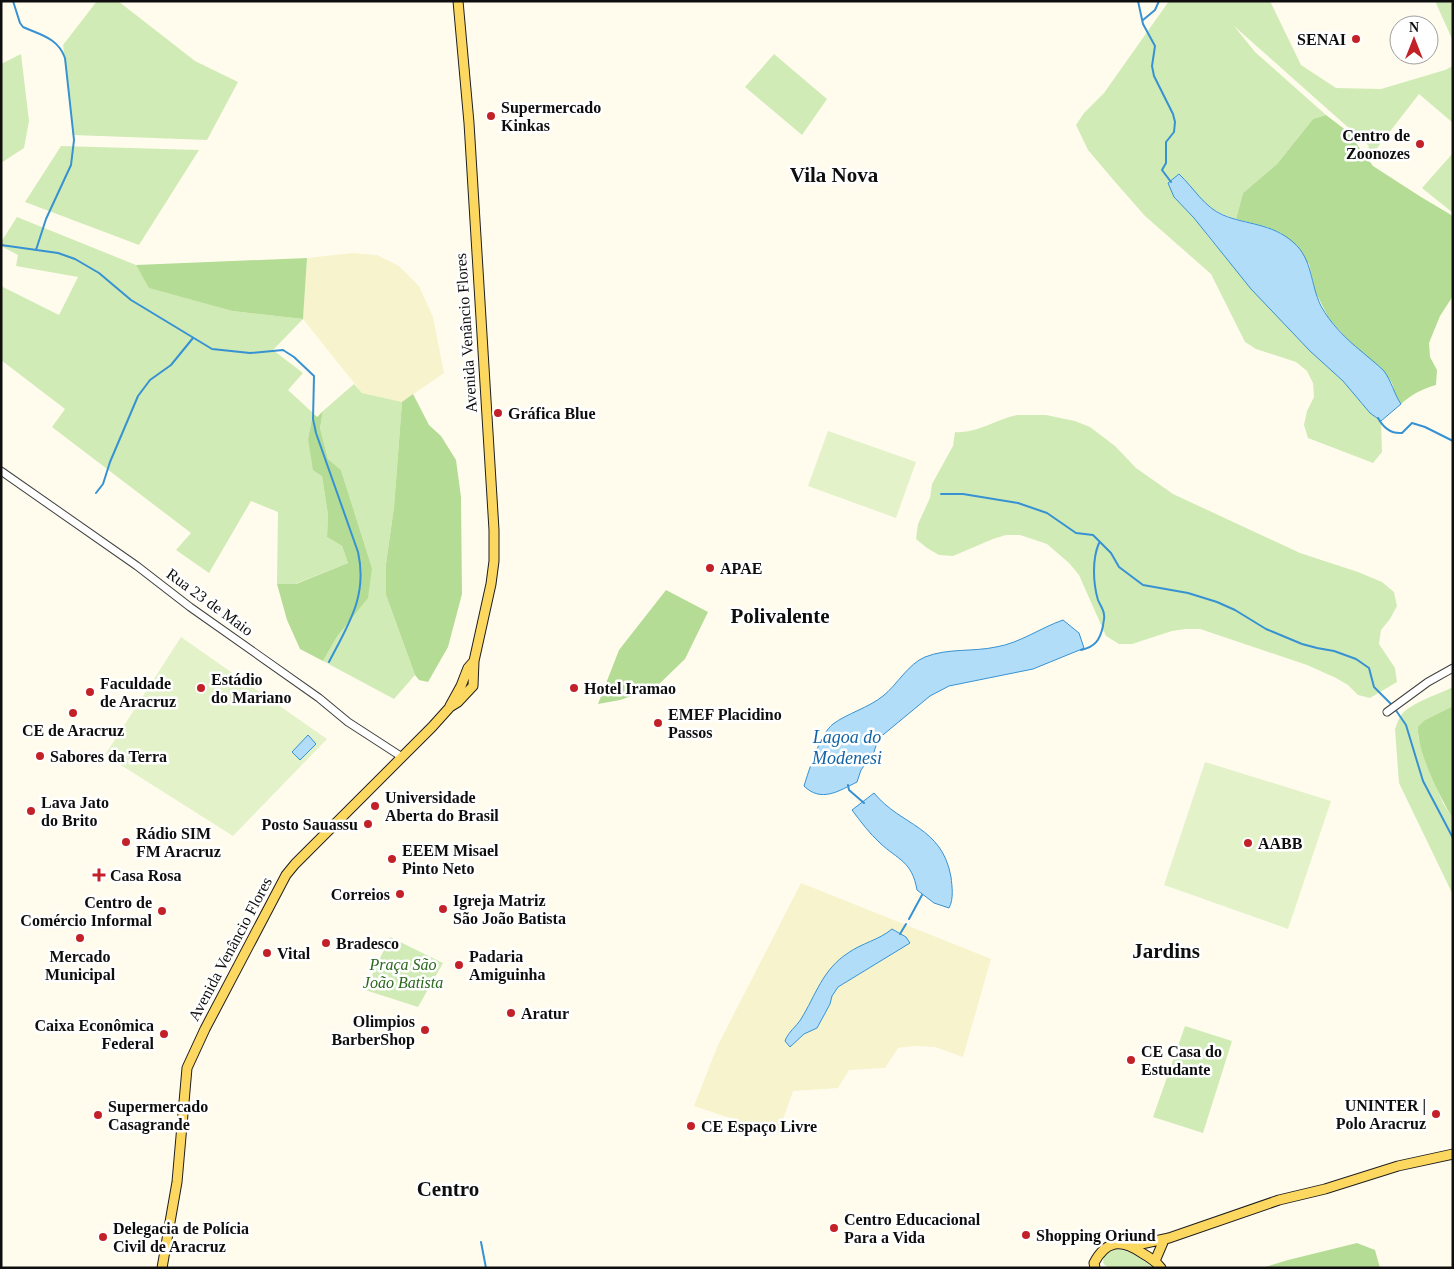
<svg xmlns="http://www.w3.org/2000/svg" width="1454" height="1269" font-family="Georgia,serif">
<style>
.farmland{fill:#f6f3cd;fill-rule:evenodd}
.green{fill:#d1ebb6}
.forest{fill:#b4dc95}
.pitch{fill:#e3f2c9}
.water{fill:#b1ddf8;stroke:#3692d2}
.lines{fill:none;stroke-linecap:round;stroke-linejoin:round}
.stream{stroke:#3692d2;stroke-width:2}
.minor-casing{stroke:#414141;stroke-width:9}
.major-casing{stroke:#1f1f1f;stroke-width:11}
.minor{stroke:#fff;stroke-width:7}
.major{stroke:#fdd861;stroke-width:9}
.poi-dot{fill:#c22127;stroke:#fff;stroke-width:2}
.labels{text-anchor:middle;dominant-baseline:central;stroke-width:5;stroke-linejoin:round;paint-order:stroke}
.poi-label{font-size:16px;font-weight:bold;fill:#0e0e0e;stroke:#fff;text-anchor:start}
.street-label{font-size:16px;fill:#0e0e0e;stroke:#fff}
.park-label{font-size:16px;font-style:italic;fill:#2b681c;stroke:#fff}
.water-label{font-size:18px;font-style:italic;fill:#1363a4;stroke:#fff}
.district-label{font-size:21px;font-weight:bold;fill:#0e0e0e;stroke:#fff}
</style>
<rect width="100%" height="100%" fill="#fffcee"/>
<!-- farmland -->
<path class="farmland" d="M353 253 377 255 399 266 419 286 433 317 444 373 402 402 362 393 303 319 307 258Z
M801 883 991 959 963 1057 935 1047 914 1046 898 1048 885 1068 849 1070 838 1088 793 1091 778 1134 694 1106 717 1047ZM892 929 910 943 838 987 832 996 830 1004 817 1028 804 1034 790 1046 785 1041 787 1035 801 1021 821 981 848 952 883 936Z"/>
<!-- green -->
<path class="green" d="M97 1H118L195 61 238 82 207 140 73 135 63 45Z
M1169 1H1270L1301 65 1336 88 1381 89 1445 70 1453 66V123L1419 94 1374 152 1368 148 1369 146 1234 26 1255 52 1326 115 1313 119 1277 164 1243 193 1236 219C1221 214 1210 209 1199 197H1174L1194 218 1211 240 1281 320 1310 351 1343 381 1370 413 1381 421 1382 452 1373 463 1308 438 1304 425 1307 411 1314 397 1313 383 1307 371 1296 362 1256 349 1245 342 1211 274 1145 216 1116 183 1088 150 1076 125 1084 113 1104 93Z
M1435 1H1453V41Z
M21 54 29 121 24 148 1 163V64Z
M774 54 827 99 802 135 745 87Z
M61 146 199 150 139 245 25 202Z
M1453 153V213L1422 188Z
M17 217 136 265 150 288 232 311 303 319 273 350 303 373 288 390 313 413 308 439 322 476 328 515 327 537 342 546 348 563 295 584H277L278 512 251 501 209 573 176 550 191 533 52 427 65 409 1 360V286L59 315 78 277 16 266 18 255 1 246V242Z
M354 384 362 393 402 402 394 507 386 564V595L415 675 394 699 323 661 338 635 372 568 341 470 328 459 320 428 323 411Z
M1017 415H1046L1075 421 1090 427 1115 446 1136 468 1173 494 1300 553 1358 572 1382 582 1394 592 1397 606 1390 619 1381 630 1379 644 1395 668 1397 682 1370 698 1358 695 1348 685 1336 678 1307 665 1200 629H1186L1172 631 1132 644H1119L1106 636 1079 575 1069 563 1047 544 1020 535H1006L993 539 953 556 939 555 927 548 916 539 918 524 930 498 932 484 953 446 955 432C976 434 997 419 1017 415Z
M1453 687V706L1425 720 1418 736 1433 779 1443 803 1453 819V895L1399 783 1395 729C1397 724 1398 719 1402 714 1411 703 1439 694 1453 687Z
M390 937 443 963 418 1007 365 990Z
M1185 1026 1232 1041 1203 1133 1153 1117Z
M1111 1249C1127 1249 1142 1256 1153 1268H1108L1103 1263 1104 1255Z"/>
<!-- forest -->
<path class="forest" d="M1326 115 1347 131 1373 166 1421 197 1453 216V296L1440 316 1429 343 1430 357 1437 370 1436 385C1422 389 1412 394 1401 404L1396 396 1392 383 1383 370 1349 341 1329 319 1316 293 1309 264 1281 233 1267 227 1236 219 1243 193 1277 164 1313 119Z
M307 258 303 319 232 311 149 288 136 265Z
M413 394 429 425 441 436 456 460 461 497 462 594 448 647 428 682 419 680 415 675 386 595V564L394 507 402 402Z
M323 411 320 428 328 459 341 470 372 568 368 598 338 635 323 661 300 649 287 620 277 584H296L348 563 342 546 327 537 328 515 322 476 313 470 308 439 313 413 317 417Z
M666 590 708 612 685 659 655 688 620 700 598 704 619 650Z
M1453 706V819C1440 797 1417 752 1418 727L1425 720Z
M1357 1243 1375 1250 1380 1268H1262L1288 1260Z"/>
<!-- pitch -->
<path class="pitch" d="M828 431 916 462 896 518 808 486Z
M181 637 327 739 233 836 105 755Z
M1205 762 1331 801 1288 929 1164 885Z"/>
<!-- water -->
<path class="water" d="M1179 174C1194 188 1204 207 1223 215 1247 225 1271 223 1293 242 1313 259 1310 284 1321 306 1330 323 1346 339 1361 351 1369 358 1377 364 1384 371 1392 382 1394 394 1401 404L1381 421 1370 413 1343 381 1310 351 1251 289 1194 218 1174 197 1168 183Z
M1063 620 1079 633 1084 648 1082 649 1033 669 949 686 930 696 878 739 874 752 861 770 857 782C839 791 821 803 804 786 809 770 820 734 833 724 848 713 868 708 883 696 897 685 908 664 925 657 947 648 973 652 996 647 1020 643 1040 628 1063 620Z
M308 735 316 744 300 760 292 752Z
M874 793C901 826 942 826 951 877 952 886 954 899 949 908L934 903 917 890C912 861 898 860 880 843 869 833 861 822 852 810Z
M892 929 906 937 910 943 838 987 832 996 830 1004 817 1028 804 1034 790 1047 785 1041C788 1032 796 1027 801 1019 816 995 822 970 848 953 862 943 879 940 892 929Z"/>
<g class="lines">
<!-- stream -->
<path class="stream" d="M13 1 20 23 23 27C41 35 58 38 65 58L74 140 71 165 46 219 36 250
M1138 1 1143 24 1155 46 1152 66 1154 76 1173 114 1175 122 1174 132 1166 142V163L1162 170 1171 182
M1143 20 1155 10 1159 1
M1 245 58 253 75 259 99 273 131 300 212 349 250 353 283 350 294 357 314 376 313 419 316 433 358 552C368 596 348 625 329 662
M1378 418C1383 427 1391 434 1402 433L1412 423 1425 427 1453 441
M96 493 103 484 110 462 138 396 150 380 171 365 193 338
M941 494H963L1018 503 1047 513 1076 533 1093 535 1111 553 1119 567 1143 585 1188 593 1217 602 1235 610 1266 629 1302 644 1317 648 1334 651 1356 659 1369 668 1374 687 1392 705
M1081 650C1095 647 1100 640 1103 626 1103 623 1105 618 1104 615 1104 610 1100 605 1098 600 1093 583 1092 559 1099 543
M1395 709 1406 725 1423 781 1453 838
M848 785 849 790 864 803
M909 919 922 895
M900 934 906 924
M481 1242 486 1268"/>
<defs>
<path id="minor" d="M1 471 137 566 190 607 319 698 348 722 402 757
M1387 712 1428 682 1453 668"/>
<path id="major" d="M450 706 461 686 468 668 474 661
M1132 1246 1169 1238 1279 1200 1325 1189 1398 1166 1453 1154
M1155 1261 1164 1240
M162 1268 177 1182 187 1068 205 1029 286 875 295 864 432 727 450 707 458 702 473 686 474 661 491 584 494 561V530L469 123 458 1
M1095 1268 1094 1263C1106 1240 1121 1239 1142 1253 1149 1257 1156 1261 1161 1268"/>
</defs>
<!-- minor casing -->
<use href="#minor" class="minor-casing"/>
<!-- major casing -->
<use href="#major" class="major-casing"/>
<!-- minor -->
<use href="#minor" class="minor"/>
<!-- major -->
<use href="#major" class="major"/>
</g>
<!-- markers -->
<g class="poi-dot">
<circle cx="1356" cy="39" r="5"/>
<circle cx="491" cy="116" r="5"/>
<circle cx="1420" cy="144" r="5"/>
<circle cx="498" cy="413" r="5"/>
<circle cx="710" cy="568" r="5"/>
<circle cx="201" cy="688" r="5"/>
<circle cx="574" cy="688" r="5"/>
<circle cx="90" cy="692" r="5"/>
<circle cx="73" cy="713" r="5"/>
<circle cx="658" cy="723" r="5"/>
<circle cx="40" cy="756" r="5"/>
<circle cx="375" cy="806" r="5"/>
<circle cx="31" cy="811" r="5"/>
<circle cx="368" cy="824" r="5"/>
<circle cx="126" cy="842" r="5"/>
<circle cx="1248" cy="843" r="5"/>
<circle cx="392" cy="859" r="5"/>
<path d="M96.5 867.5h5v5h5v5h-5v5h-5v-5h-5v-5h5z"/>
<circle cx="400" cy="894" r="5"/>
<circle cx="443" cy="909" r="5"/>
<circle cx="162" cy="911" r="5"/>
<circle cx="80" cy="938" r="5"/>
<circle cx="326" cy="943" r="5"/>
<circle cx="267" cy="953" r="5"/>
<circle cx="459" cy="965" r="5"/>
<circle cx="511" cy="1013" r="5"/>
<circle cx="425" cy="1030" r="5"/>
<circle cx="164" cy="1034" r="5"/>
<circle cx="1131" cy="1060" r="5"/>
<circle cx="1436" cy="1114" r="5"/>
<circle cx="98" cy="1115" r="5"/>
<circle cx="691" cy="1126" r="5"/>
<circle cx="834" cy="1228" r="5"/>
<circle cx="1026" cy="1235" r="5"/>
<circle cx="103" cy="1237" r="5"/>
</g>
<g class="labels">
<!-- poi labels -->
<g class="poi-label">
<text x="1346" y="39" text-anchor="end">SENAI</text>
<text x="501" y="107">Supermercado<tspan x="501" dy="18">Kinkas</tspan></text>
<text x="1410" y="135" text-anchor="end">Centro de<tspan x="1410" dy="18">Zoonozes</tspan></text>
<text x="508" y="413">Gráfica Blue</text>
<text x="720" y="568">APAE</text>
<text x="211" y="679">Estádio<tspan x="211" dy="18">do Mariano</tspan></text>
<text x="100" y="683">Faculdade<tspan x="100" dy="18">de Aracruz</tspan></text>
<text x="584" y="688">Hotel Iramao</text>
<text x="668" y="714">EMEF Placidino<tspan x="668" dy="18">Passos</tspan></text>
<text x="73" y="730" text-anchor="middle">CE de Aracruz</text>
<text x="50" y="756">Sabores da Terra</text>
<text x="385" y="797">Universidade<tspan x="385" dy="18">Aberta do Brasil</tspan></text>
<text x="41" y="802">Lava Jato<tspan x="41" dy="18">do Brito</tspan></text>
<text x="358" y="824" text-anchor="end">Posto Sauassu</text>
<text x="136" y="833">Rádio SIM<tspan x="136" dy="18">FM Aracruz</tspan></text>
<text x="1258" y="843">AABB</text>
<text x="402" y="850">EEEM Misael<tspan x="402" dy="18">Pinto Neto</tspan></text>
<text x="110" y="875">Casa Rosa</text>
<text x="390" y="894" text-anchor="end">Correios</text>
<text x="453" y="900">Igreja Matriz<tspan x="453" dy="18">São João Batista</tspan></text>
<text x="152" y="902" text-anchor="end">Centro de<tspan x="152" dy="18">Comércio Informal</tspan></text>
<text x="336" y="943">Bradesco</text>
<text x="277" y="953">Vital</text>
<text x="80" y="956" text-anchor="middle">Mercado<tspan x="80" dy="18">Municipal</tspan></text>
<text x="469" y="956">Padaria<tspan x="469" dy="18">Amiguinha</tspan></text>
<text x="521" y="1013">Aratur</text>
<text x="415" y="1021" text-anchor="end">Olimpios<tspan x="415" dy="18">BarberShop</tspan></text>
<text x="154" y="1025" text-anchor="end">Caixa Econômica<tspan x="154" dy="18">Federal</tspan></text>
<text x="1141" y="1051">CE Casa do<tspan x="1141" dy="18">Estudante</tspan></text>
<text x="1426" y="1105" text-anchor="end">UNINTER |<tspan x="1426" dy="18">Polo Aracruz</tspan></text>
<text x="108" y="1106">Supermercado<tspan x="108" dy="18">Casagrande</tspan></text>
<text x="701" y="1126">CE Espaço Livre</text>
<text x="844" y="1219">Centro Educacional<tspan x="844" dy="18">Para a Vida</tspan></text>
<text x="113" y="1228">Delegacia de Polícia<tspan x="113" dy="18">Civil de Aracruz</tspan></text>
<text x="1036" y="1235">Shopping Oriund</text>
</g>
<!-- street labels -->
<g class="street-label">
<text transform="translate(466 333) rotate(-94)">Avenida Venâncio Flores</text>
<text transform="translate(210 602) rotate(36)">Rua 23 de Maio</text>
<text transform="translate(230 949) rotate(-62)">Avenida Venâncio Flores</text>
</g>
<!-- park labels -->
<g class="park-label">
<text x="403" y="964">Praça São<tspan x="403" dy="18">João Batista</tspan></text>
</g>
<!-- water labels -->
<g class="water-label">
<text x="847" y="737">Lagoa do<tspan x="847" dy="21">Modenesi</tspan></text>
</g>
<!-- district labels -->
<g class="district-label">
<text x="834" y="175">Vila Nova</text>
<text x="780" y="616">Polivalente</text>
<text x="1166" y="951">Jardins</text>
<text x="448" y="1189">Centro</text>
</g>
</g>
<!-- border -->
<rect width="1454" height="1269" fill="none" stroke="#0e0e0e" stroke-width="5"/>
<!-- north arrow -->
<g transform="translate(1414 40)"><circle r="24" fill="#ffffff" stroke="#9f9f9f"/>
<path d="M0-4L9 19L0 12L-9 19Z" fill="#c22127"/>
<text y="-8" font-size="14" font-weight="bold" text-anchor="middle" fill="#0e0e0e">N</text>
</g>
</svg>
